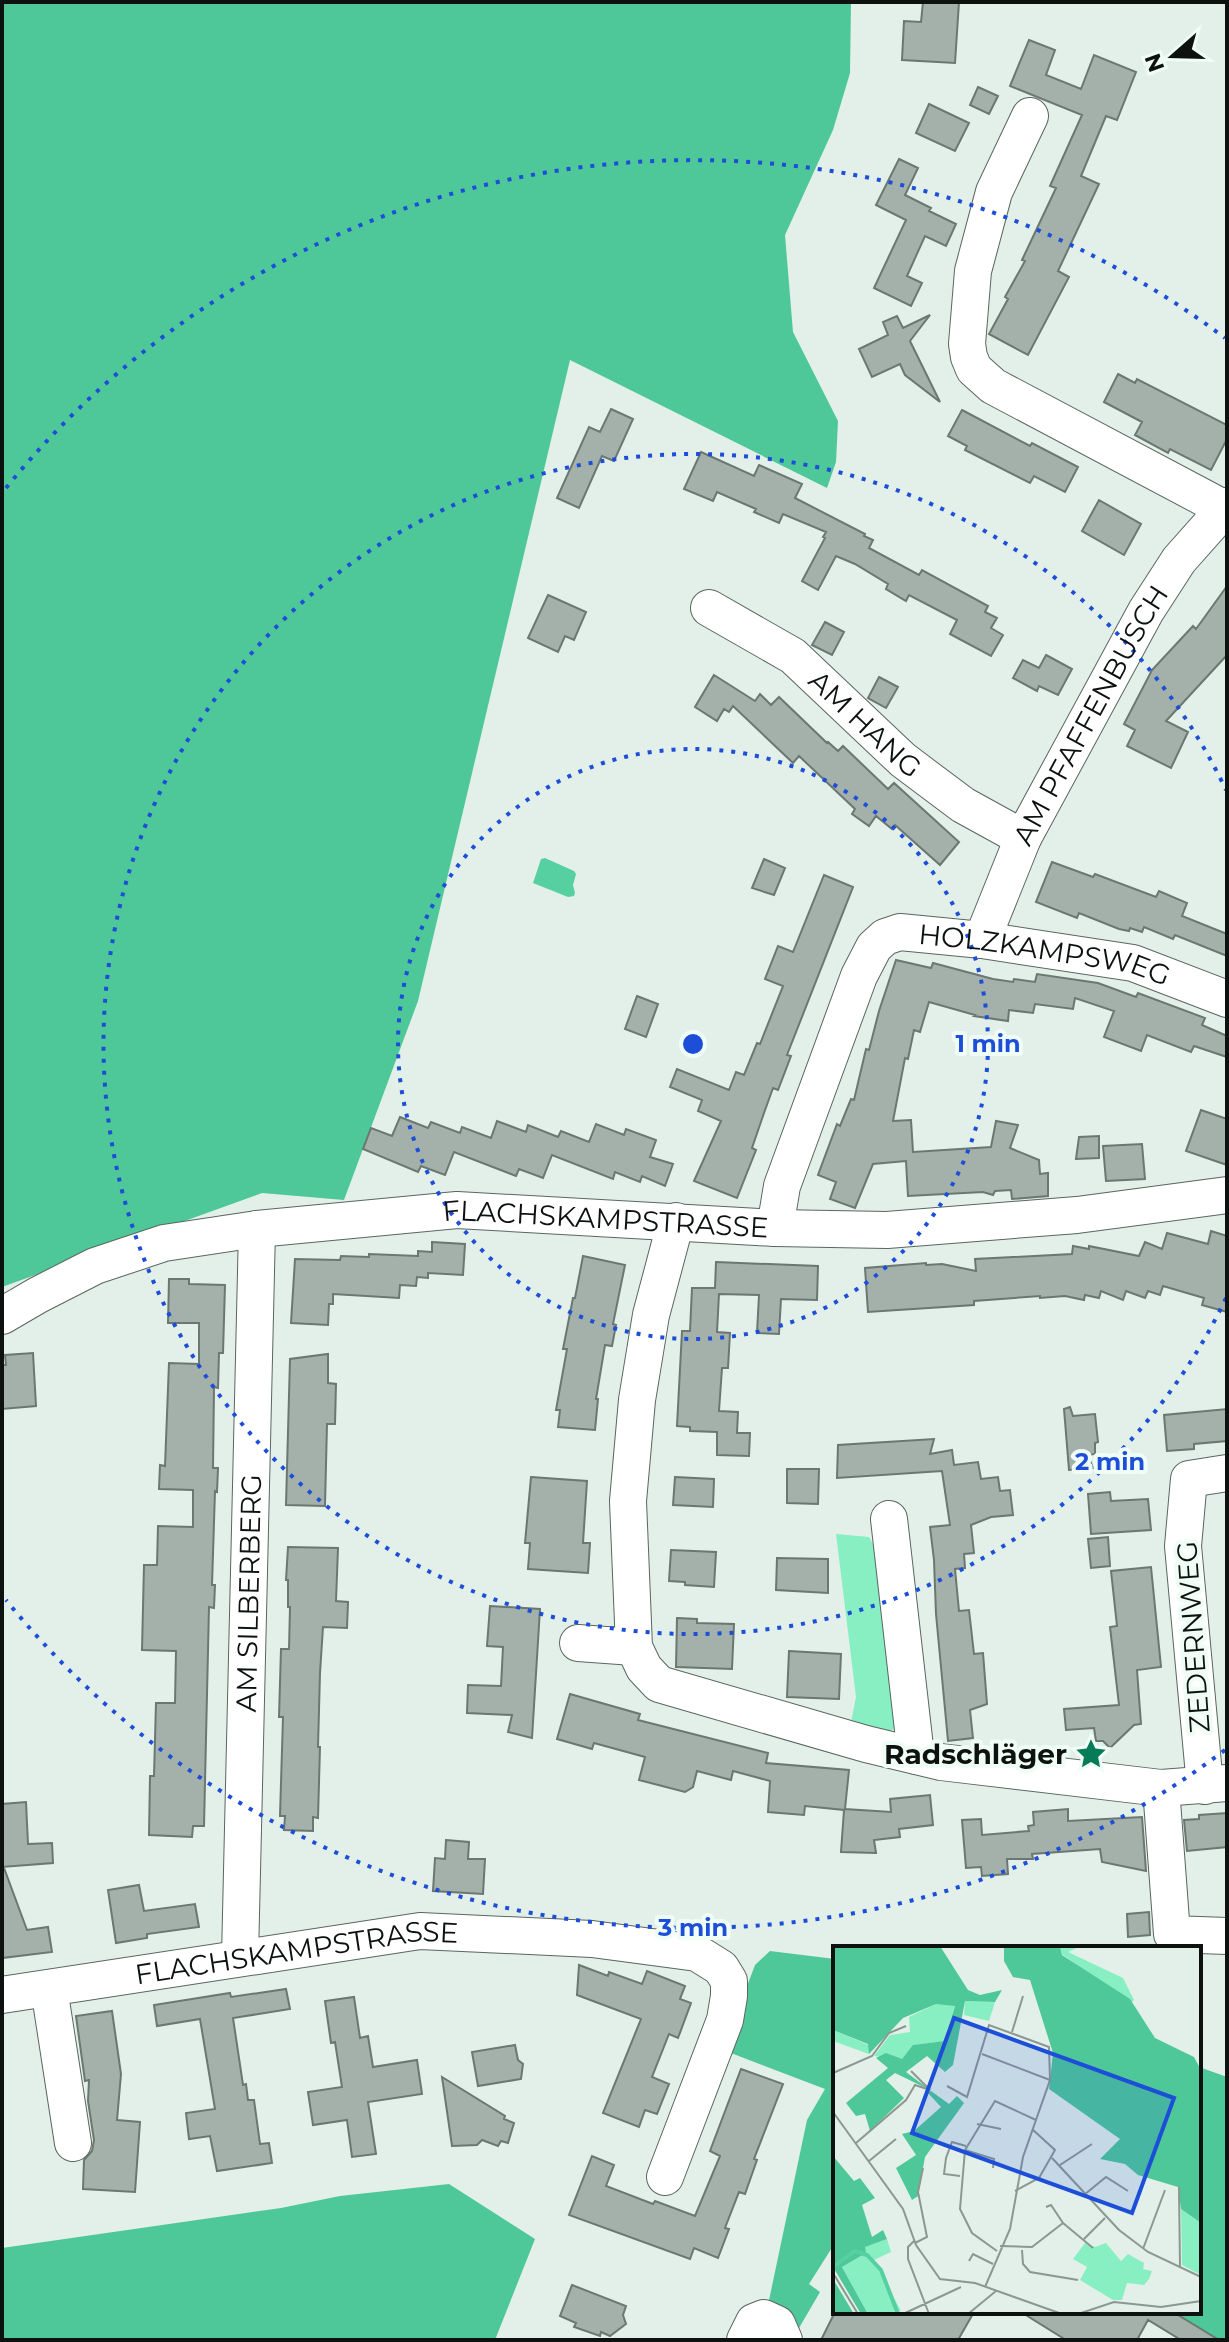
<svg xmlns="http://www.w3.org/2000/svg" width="1229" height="2342" font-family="Montserrat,sans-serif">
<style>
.green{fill:#88efc3}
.forest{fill:#4ec899}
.water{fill:#57d0a1}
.building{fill:#a4b1aa;stroke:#6b7771;stroke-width:2}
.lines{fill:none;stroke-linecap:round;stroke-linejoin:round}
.minor-casing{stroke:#5a6660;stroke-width:38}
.minor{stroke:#fff;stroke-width:36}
.ring{fill:none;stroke:#1d4ed8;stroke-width:4;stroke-dasharray:4 8}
.labels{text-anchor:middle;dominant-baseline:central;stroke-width:8;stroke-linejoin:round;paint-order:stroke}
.street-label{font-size:28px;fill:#0d110f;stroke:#f0fdf7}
.poi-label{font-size:28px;font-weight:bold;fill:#0d110f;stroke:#f0fdf7;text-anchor:end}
.inset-river{fill:none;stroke:#57d0a1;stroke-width:4}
.inset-road{fill:none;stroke:#8d9792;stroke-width:2}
.view{fill:#1d4ed8;fill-opacity:0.15;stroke:#1d4ed8;stroke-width:4}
.inset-edge{fill:none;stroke:#0d110f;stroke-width:4}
.centre{fill:#1d4ed8;stroke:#f0fdf7;stroke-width:4}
.ring-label{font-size:24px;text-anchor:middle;font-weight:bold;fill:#1d4ed8;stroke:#f0fdf7;stroke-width:8;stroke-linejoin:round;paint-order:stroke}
</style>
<rect width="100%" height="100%" fill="#e2f0e9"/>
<!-- green -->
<path class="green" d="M836 1534 869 1537 887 1569 905 1720 887 1734 851 1722 856 1697Z"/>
<!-- forest -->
<path class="forest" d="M2 2H851L850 73 833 130 785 235 793 332 838 421 836 462 827 488 570 360 418 1001 344 1200 262 1193 2 1287Z
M770 1951 835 1959V2243L809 2284 820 2292 792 2340 768 2305 807 2120 825 2089 723 2050 755 1965Z
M1199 2067 1227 2077V2340H1199L1204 2331 1173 2312H1199Z
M449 2184 535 2239 495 2340H2V2248L281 2208 340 2196Z"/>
<!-- water -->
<path class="water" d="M545 858 574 871 576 874 573 885 575 893 574 896 568 897 533 883 541 859Z"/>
<!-- building -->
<path class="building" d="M923 2H959L955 63 902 60 904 21 921 22Z
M1029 40 1055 50 1046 75 1081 89 1094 55 1136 72 1117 120 1106 116 1081 176 1099 184 1058 271 1069 277 1028 355 989 334 1008 299 1005 297 1025 261 1022 260 1056 188 1050 186 1082 115 1010 86Z
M978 87 998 96 989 114 970 105Z
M929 104 969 123 955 151 916 133Z
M899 159 918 168 905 195 931 208 929 211 956 224 946 246 925 236 907 276 922 283 911 306 874 288 906 220 876 205Z
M930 315 910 341 940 402 905 375 900 364 872 377 859 349 888 335 883 322 897 316 903 328Z
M1118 374 1135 383 1137 379 1227 425V439L1211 470 1170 449 1168 453 1135 435 1142 422 1104 402Z
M611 409 633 419 614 461 602 456 579 508 557 498 589 427 600 432Z
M962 410 1030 446 1032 443 1078 467 1065 492 1034 476 1030 483 965 450 967 446 948 436Z
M701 452 754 476 759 465 802 484 795 498 865 534 864 536 873 540 869 548 919 575 922 570 988 606 985 612 997 618 991 628 1003 635 991 656 950 634 957 620 909 595 906 601 886 589 888 584 855 564 836 556 818 590 802 581 825 538 823 537 826 532 783 514 779 523 754 512 756 509 717 492 713 501 684 489Z
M1099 500 1141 524 1124 555 1082 531Z
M1227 586V655L1166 721 1188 732 1171 768 1127 746 1135 730 1124 724 1152 670 1193 626 1196 629Z
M548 595 586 612 574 640 565 636 558 652 528 638Z
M825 622 844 632 832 655 812 645Z
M1046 655 1072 669 1058 695 1039 686 1037 691 1013 678 1023 660 1039 668Z
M714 675 755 701 760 694 771 705 779 697 827 743 828 742 838 751 843 746 888 789 894 783 959 842 940 865 895 825 892 829 876 816 869 826 852 814 855 809 799 756 793 763 733 706 729 712 724 709 717 721 695 707Z
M879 677 898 687 886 708 868 698Z
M764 859 785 868 774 895 752 888Z
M1052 862 1093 877 1095 874 1156 897 1159 891 1187 903 1182 916 1227 934V956L1175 935 1173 939 1144 927 1142 932 1130 928 1129 931 1119 929 1079 913 1077 918 1036 902Z
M824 875 853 887 787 1055 791 1056 778 1090 773 1088 764 1113 752 1148 756 1150 737 1198 694 1181 721 1121 698 1111 702 1100 670 1087 677 1069 729 1090 736 1072 744 1075 757 1043 760 1044 783 986 765 979 778 946 793 952Z
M896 960 931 968 933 963 993 979 1013 982 1014 979 1035 982 1037 974 1098 983 1136 997 1138 993 1205 1018 1202 1025 1227 1036V1057L1194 1046 1191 1052 1147 1035 1141 1051 1104 1037 1114 1011 1075 998 1073 1009 1035 1004 1033 1013 1009 1010 1008 1021 974 1016 975 1015 929 1002 920 1032 914 1030 908 1059 905 1058 893 1121 911 1120 913 1152 991 1147 996 1121 1018 1125 1010 1148 1039 1160 1040 1174 1048 1173V1196L1012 1199 1011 1190 995 1191 993 1195 983 1192 908 1196 906 1161 873 1164 855 1208 830 1199 836 1182 818 1175 837 1124 840 1126 851 1099 854 1100 866 1049 869 1050 879 1011Z
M637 996 658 1004 646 1037 625 1029Z
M1201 1110 1227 1119V1165L1186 1151Z
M400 1117 428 1128 431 1122 460 1133 462 1127 491 1138 497 1121 526 1132 528 1125 558 1137 561 1131 589 1142 596 1124 624 1135 626 1129 656 1140 650 1157 673 1164 665 1186 642 1176 640 1182 615 1172 613 1179 552 1155 543 1178 519 1169 516 1176 454 1152 445 1175 421 1166 418 1172 363 1149 371 1128 392 1136Z
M1099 1136V1158L1076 1159 1079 1137Z
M1142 1144 1145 1179 1106 1181 1103 1146Z
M1211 1231 1227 1236V1312L1202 1305 1204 1298 1163 1286 1160 1295 1148 1291 1145 1298 1126 1291 1123 1300 1101 1291 1099 1298 1085 1295 1084 1300 1065 1296 1040 1298V1296L974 1301V1305L868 1312 865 1268 926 1263V1265L942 1264 976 1271 975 1259 1072 1254 1073 1246 1089 1249V1246L1139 1256 1145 1242 1162 1249 1167 1233 1208 1244Z
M432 1242 465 1244 463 1275 428 1273V1278L417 1277 416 1286 400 1285 399 1298 333 1294V1304H329L328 1325 291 1323 295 1259 340 1260 341 1256 369 1257V1254L418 1256V1251L432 1252Z
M583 1256 625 1265 613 1324 616 1325 612 1346 605 1345 596 1399H598L595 1430 558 1427 560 1410H556L567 1349H563L573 1298H575Z
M716 1262 818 1266 817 1300 781 1299 779 1334 757 1333 759 1295 719 1294 717 1332 730 1333 728 1368H722L719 1411 738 1412 737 1433H750L749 1456 717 1455V1432L690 1431V1427L677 1426 682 1331H690L692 1288H715Z
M169 1279H189V1284L225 1285 223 1353H219L218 1388 214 1387 213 1468H218L217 1492 215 1491 212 1585H215L214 1608 209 1607 204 1826H193L192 1837 149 1835 150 1776H154L156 1703H175L176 1651 142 1650 144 1565H157L158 1526 193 1527V1490L159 1489 160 1465 165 1466 169 1363 199 1364V1323H168Z
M33 1353 36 1406 2 1409V1365H6L5 1355Z
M328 1354V1383L336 1384 335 1424H327L325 1506 286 1505 290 1359Z
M1070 1407 1073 1416 1095 1414 1098 1442 1095 1443V1454L1088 1455 1093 1468 1069 1470 1064 1409Z
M1227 1409V1441L1194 1444V1449L1167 1451 1164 1415Z
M934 1439 930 1454 952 1450 954 1465 978 1462 981 1479 998 1477 1000 1491 1010 1490 1013 1515 991 1517 971 1525 974 1553 964 1554 965 1568 955 1569 959 1611 969 1610 974 1654 983 1653 987 1704 970 1710 973 1738 948 1741 936 1614 934 1560 930 1527 950 1525 942 1471 837 1478 838 1445Z
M787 1469H819L818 1504 787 1503Z
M531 1477 587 1481 583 1543H590L588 1573 528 1569 530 1543H525Z
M675 1477 714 1479 713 1507 673 1505Z
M1110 1492 1111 1501 1148 1499 1151 1530 1091 1534 1088 1494Z
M1108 1537 1110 1566 1091 1568 1088 1539Z
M288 1547 338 1548 336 1601 348 1602 347 1628 323 1627 320 1673 318 1747H320L318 1818 313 1817V1831L284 1830 285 1816H280L283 1717H279L281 1649H289L290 1607H288V1580H286Z
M671 1550 716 1552 714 1587 685 1585V1582L669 1581Z
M777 1558 828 1559V1593L776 1590Z
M1151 1567 1161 1667 1137 1670 1141 1724 1134 1725 1110 1748 1103 1741H1096L1094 1728 1066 1730 1064 1709 1119 1705 1110 1627 1117 1626 1111 1571Z
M490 1606 540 1609 532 1738 508 1732 512 1715 467 1713 468 1685 501 1686 503 1647 487 1646Z
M677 1618 697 1619V1623L734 1624 732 1669 676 1667Z
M789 1651 841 1654 839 1699 787 1697Z
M570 1694 640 1714 638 1720 768 1753 766 1763 849 1770 845 1809 891 1812 890 1799 930 1795 933 1825 899 1829 900 1837 874 1840 876 1853 841 1852 844 1810 805 1806 804 1815 768 1812 770 1781 733 1771 731 1780 697 1771 693 1787 685 1792 639 1780 645 1757 594 1743 592 1749 557 1739Z
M26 1802 28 1844 52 1843 53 1863 2 1867V1804Z
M1068 1809V1821L1142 1817 1146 1871 1102 1862 1100 1849 1032 1854 1033 1859H1007L1008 1874 982 1876 981 1867 966 1868 962 1820 981 1819 982 1835 1029 1831 1028 1826 1034 1825 1033 1812Z
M1227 1813V1847L1187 1851 1184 1820 1199 1819V1815Z
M446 1840 469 1842 468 1859H485L483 1894 433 1891 435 1858 445 1859Z
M2 1868H4L27 1930 48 1927 52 1952 2 1958Z
M139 1885 144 1911 195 1904 199 1927 147 1934V1938L116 1943 108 1890Z
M1149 1912 1150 1935 1128 1937 1127 1914Z
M579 1965 608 1976 609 1972 642 1984 647 1971 685 1986 680 1999 691 2003 678 2038 669 2034 652 2077 669 2084 657 2114 645 2110 639 2127 603 2113 641 2019 577 1995Z
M286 1989 290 2009 233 2018 243 2085 246 2084 248 2100H254L260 2144 269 2143 272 2163 217 2171 210 2136 189 2139 186 2113 215 2109 200 2019 157 2026 154 2005 230 1993 231 1997Z
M354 1997 360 2038 368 2036 373 2067 417 2060 422 2094 368 2102 376 2154 352 2157 347 2120 313 2125 308 2092 342 2087 335 2042 331 2043 325 2001Z
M112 2011 121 2074 117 2120 140 2122 135 2192 83 2189 84 2160 92 2151 94 2140 88 2101 89 2080 85 2081 76 2016Z
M515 2045 518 2060 523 2064 521 2079 478 2086 472 2052Z
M741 2069 783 2084 754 2159 757 2160 745 2194 739 2192 725 2228 729 2229 718 2258 694 2248 690 2259 569 2215 592 2156 614 2165 606 2186 653 2204 655 2201 695 2216 720 2156 710 2151Z
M442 2077 505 2116 504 2119 514 2123 508 2143 501 2141 498 2146 482 2140 477 2145 452 2146Z
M572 2285 626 2306 623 2315 626 2324 610 2336 601 2332 600 2336 574 2327 576 2323 560 2316Z
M835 2312H974L958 2340H821Z
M1021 2312H1173L1219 2340H1181L1148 2320 1137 2340H1066Z"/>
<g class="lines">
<defs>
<g id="minor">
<path d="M1030 116 994 192 973 271 967 344 969 357 974 369 993 386 1225 509"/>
<path id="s1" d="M709 608 793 656 903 760 963 805 1023 838"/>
<path id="s2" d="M982 940 1023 838 1146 611 1179 560 1227 506"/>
<path d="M676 1221 651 1315 637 1400 628 1501 634 1647 644 1668 659 1684 866 1744 941 1762 1161 1788 1227 1783"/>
<path id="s3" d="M775 1228 782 1186 859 976 874 947 885 937 900 932 982 940 1133 963 1227 999"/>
<path id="s4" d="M2 1316 38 1295 95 1266 164 1243 257 1229 457 1210 775 1228 887 1230 1077 1215 1227 1195"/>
<path d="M889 1519 916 1756"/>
<path d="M578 1643 634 1647"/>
<path d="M1205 1786 1183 1546 1189 1479 1227 1473"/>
<path d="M1161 1788 1172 1934 1227 1936"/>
<path id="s5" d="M240 1957 257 1229"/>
<path d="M49 1988 73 2143"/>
<path id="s6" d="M2 1995 420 1931 592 1939 697 1953 721 1968 729 1981V1996L725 2020 665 2177"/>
<path d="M745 2340 754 2322 764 2318 777 2324 784 2340"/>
</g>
</defs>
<!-- minor casing -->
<use href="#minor" class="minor-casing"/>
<!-- minor -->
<use href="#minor" class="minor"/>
</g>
<!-- distance rings -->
<g class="ring">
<circle cx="693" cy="1044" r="295"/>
<path d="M1226 1298A590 590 0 1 1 1226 790"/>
<path d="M1225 1750A884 884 0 0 1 6 1600M6 488A884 884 0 0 1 1225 338"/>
</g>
<!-- icons -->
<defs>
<symbol id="sight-bare" viewBox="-9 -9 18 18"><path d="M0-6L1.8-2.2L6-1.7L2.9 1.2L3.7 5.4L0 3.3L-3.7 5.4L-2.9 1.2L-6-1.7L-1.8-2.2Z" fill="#067b58" stroke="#f0fdf7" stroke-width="2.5" paint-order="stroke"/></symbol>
</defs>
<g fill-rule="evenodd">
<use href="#sight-bare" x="1069" y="1732" width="44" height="44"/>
</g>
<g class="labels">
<!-- street labels -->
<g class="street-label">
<text stroke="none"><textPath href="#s2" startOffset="250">AM PFAFFENBUSCH</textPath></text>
<text stroke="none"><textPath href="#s1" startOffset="196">AM HANG</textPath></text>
<text stroke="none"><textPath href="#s3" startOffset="476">HOLZKAMPSWEG</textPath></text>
<text stroke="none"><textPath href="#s4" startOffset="622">FLACHSKAMPSTRASSE</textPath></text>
<text stroke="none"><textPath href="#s5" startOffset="364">AM SILBERBERG</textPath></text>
<text transform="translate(1193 1637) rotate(-94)">ZEDERNWEG</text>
<text stroke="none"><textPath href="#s6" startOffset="298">FLACHSKAMPSTRASSE</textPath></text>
</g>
<!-- poi labels -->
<g class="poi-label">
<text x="1067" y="1754">Radschläger</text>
</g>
</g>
<!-- overview -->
<g transform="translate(833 1946)">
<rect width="368" height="368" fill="#e2f0e9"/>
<path d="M227 0H248L235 6 290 32 301 54 298 57 229 8ZM132 55 162 56 156 75 131 69ZM103 58 122 59 111 95 81 99 68 114 41 110 57 89 77 86 76 71ZM0 84 36 99V108L0 95ZM348 263 368 277V329L349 319ZM54 293 58 306 41 314 68 365 35 368 9 321 33 307 31 301ZM252 297 262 301 273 297 288 315 295 308 311 317 310 323 319 325 316 333 311 339 294 337 289 354H280L247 334 254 321 240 313Z" fill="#88efc3"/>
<path d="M0 0H107L135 44 147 49 169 44 162 56 132 55 120 119 112 126 94 110 73 126 97 144 62 127 53 134 71 152 37 185 32 168 23 170 13 157 55 122 43 112 53 107 69 113 80 99 111 95 122 60 103 58 70 72 36 108 35 98 0 84ZM171 0H227L229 9 297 53 322 92 361 111 368 124V277L348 263 345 241 305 229 292 218 267 213 287 193 216 143 220 107 197 34 180 31 171 15ZM98 145 116 158 124 150 131 157 92 211 85 250 79 254 63 222 83 209 69 188 81 185 108 161 94 146ZM0 210 21 235 27 232 42 252 29 259 39 291 50 284 54 293 32 301 33 307 9 321 35 368H28L0 321ZM0 333 21 368H0Z" fill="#4ec899"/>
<path class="inset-river" d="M0 321 22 305 34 309 48 324 65 368"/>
<path class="inset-road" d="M179 86 190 50M149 108 217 134M0 127 39 110 56 87 73 80M114 140 134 151 156 79 216 101 217 134 190 211 177 283 152 341M0 166 70 263 83 299 107 333 142 337 229 368M144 178 168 183M23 197 73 154 82 139 97 144 78 125M132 204 161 213 160 222M219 212 286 284 315 306 368 331M36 215 63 193M227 219 259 198M127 230 111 228 113 212 119 196 133 200M346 241 347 322M182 245 206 232 222 204 199 183M251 249 273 231 295 245M213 261 218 259 230 277M251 293 272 272M81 295 75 301V313L96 368M82 297 94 291 85 246 90 222M167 300 199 301 230 277 260 302M310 303 332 244M189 304 190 318 197 326 245 334M164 305 139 287 127 263 132 204 162 155 203 174M136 315 140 308 160 318M0 327 25 368M70 368 128 341M135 368 163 345M245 368 281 356 328 361 368 355"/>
<path class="view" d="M121 72 341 152 299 267 79 187Z"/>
<rect width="368" height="368" class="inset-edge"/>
</g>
<circle cx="693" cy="1044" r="12" class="centre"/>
<g class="ring-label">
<text x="988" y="1052">1 min</text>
<text x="1110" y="1470">2 min</text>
<text x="693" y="1936">3 min</text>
</g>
<!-- border -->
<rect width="1229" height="2342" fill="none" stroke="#0d110f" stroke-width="8"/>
<!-- north arrow -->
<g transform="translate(1173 56) rotate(250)" stroke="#f0fdf7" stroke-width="6" paint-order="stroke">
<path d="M0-6L14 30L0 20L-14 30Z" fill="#0d110f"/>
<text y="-12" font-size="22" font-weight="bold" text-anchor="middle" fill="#0d110f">N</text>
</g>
</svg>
